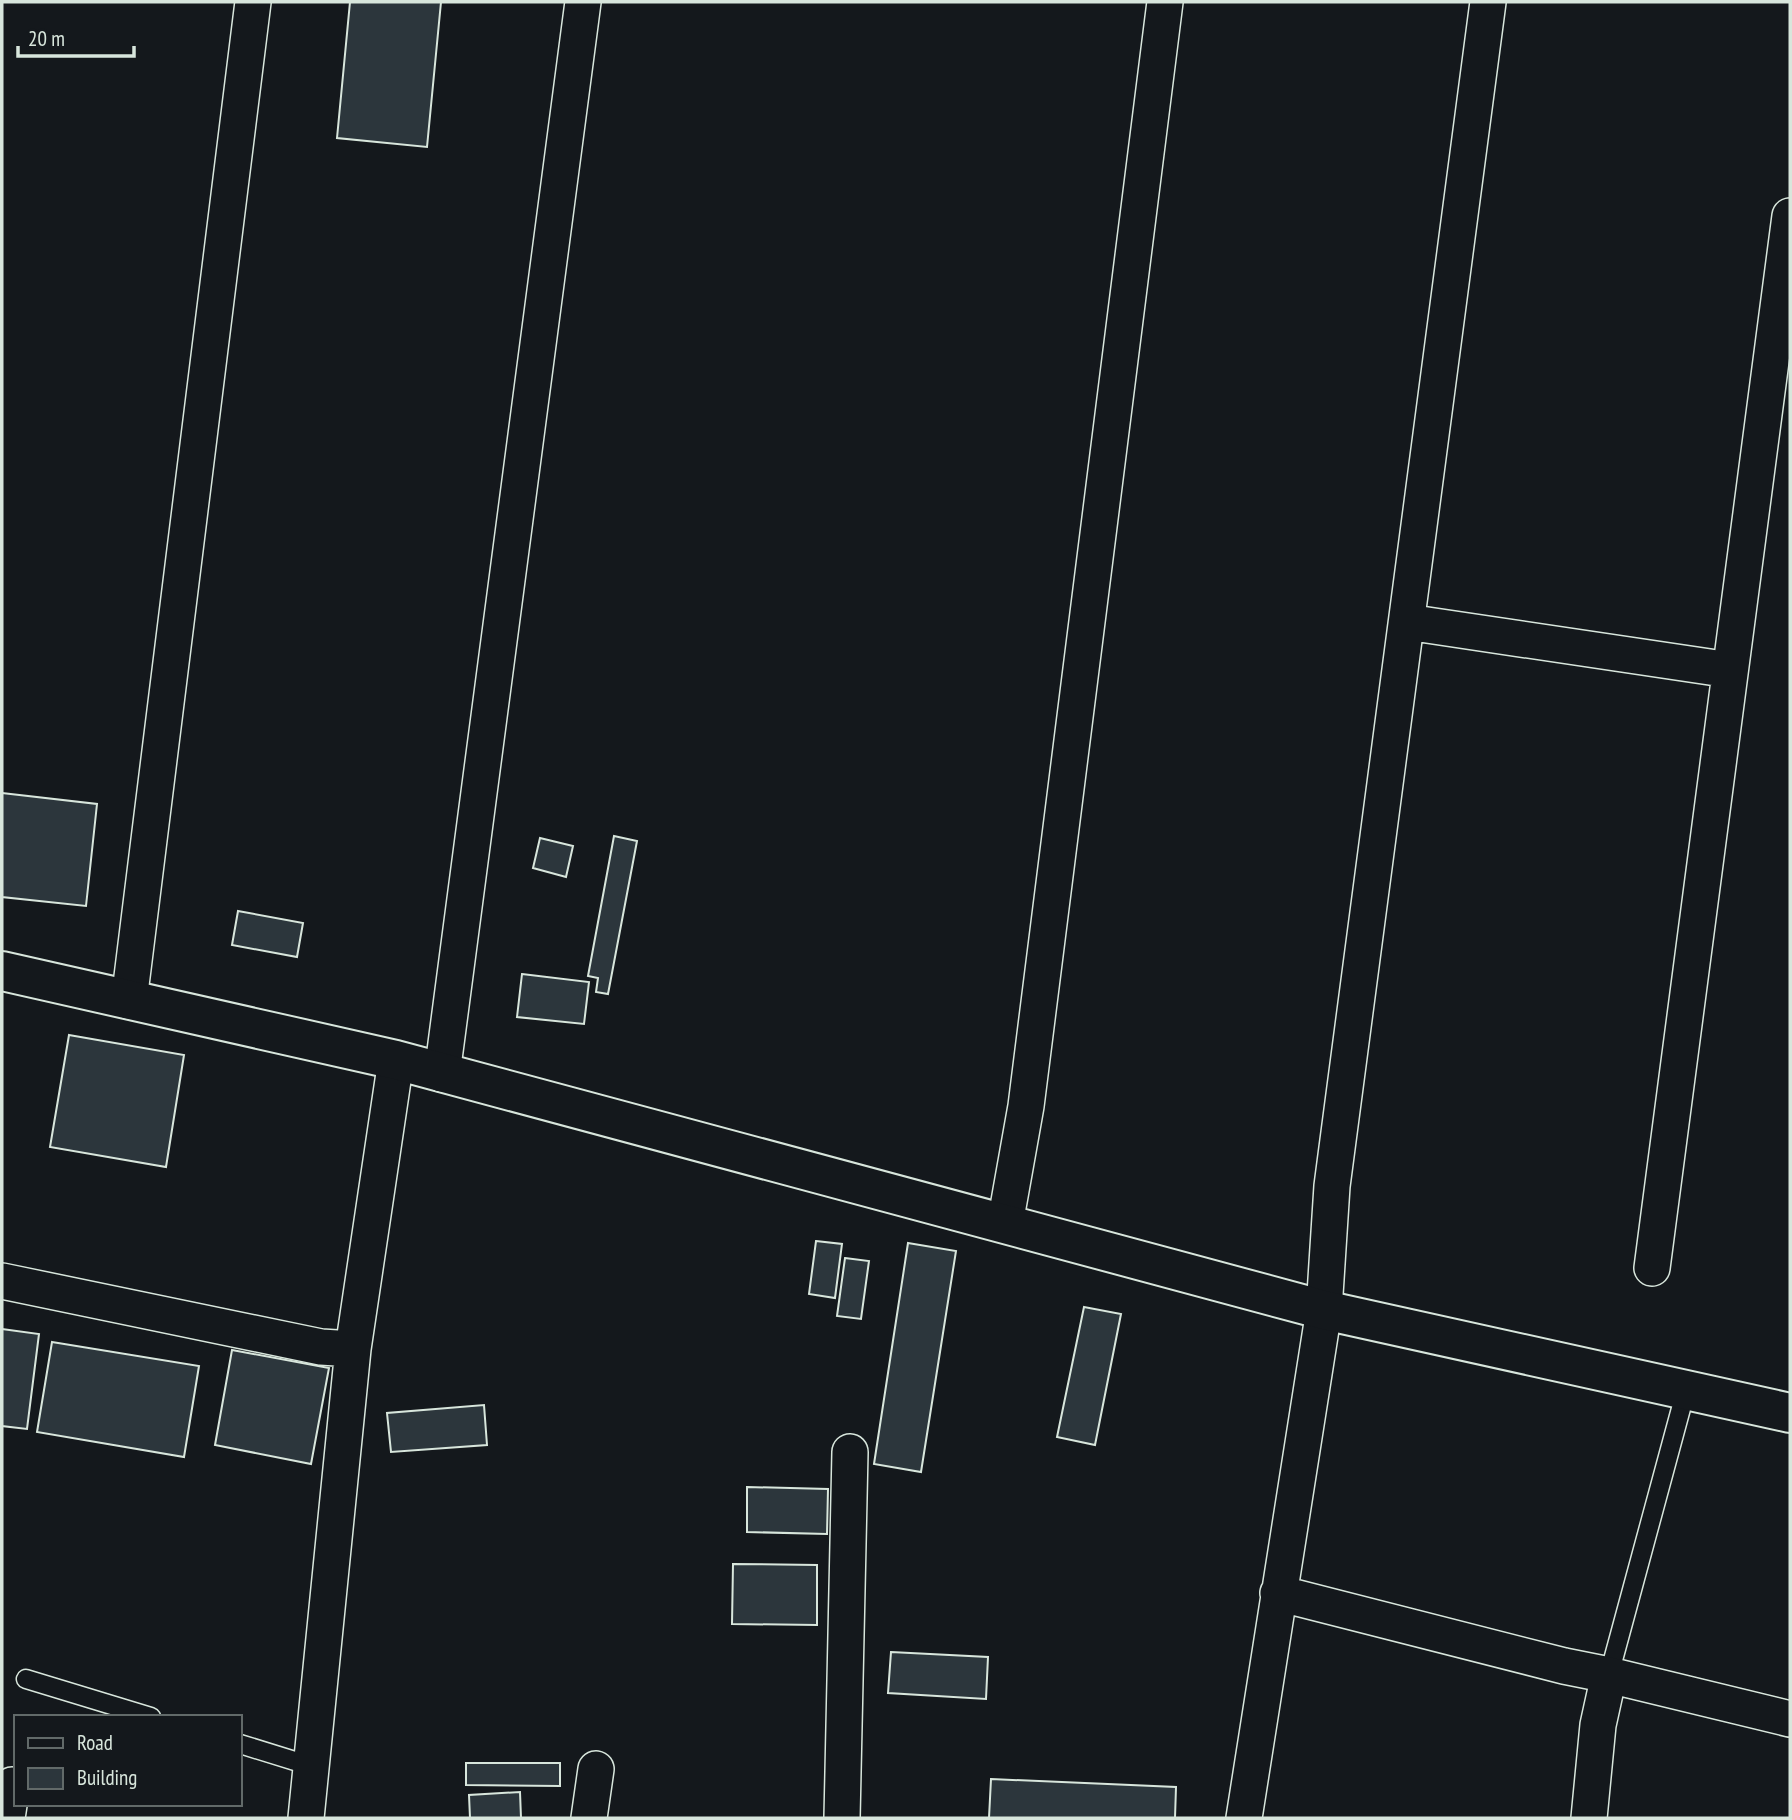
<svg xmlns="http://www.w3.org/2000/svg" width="1792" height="1820" font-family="'PT Sans Narrow',sans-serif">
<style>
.building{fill:#2c363c;stroke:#d8e6dc;stroke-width:2}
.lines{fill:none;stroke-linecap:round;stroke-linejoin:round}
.service-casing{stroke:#d8e6dc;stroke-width:21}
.minor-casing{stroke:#d8e6dc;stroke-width:38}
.tertiary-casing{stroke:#d8e6dc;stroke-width:42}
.service{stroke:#14181c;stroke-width:18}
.minor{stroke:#14181c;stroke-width:35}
.tertiary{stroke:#14181c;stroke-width:38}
</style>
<rect width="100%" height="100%" fill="#14181c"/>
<!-- building -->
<path class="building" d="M350 2H441L427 147 337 138Z
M2 793 97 804 86 906 2 897Z
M614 836 637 841 608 994 596 992 598 978 588 976Z
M540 838 573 846 566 877 533 868Z
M238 911 303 923 297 957 232 945Z
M522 974 589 982 584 1024 517 1017Z
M69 1035 184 1055 166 1167 50 1147Z
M816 1241 842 1244 835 1298 809 1294Z
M908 1243 956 1251 921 1472 874 1464Z
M845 1258 869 1261 861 1319 837 1316Z
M1084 1307 1121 1314 1095 1445 1057 1437Z
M2 1329 39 1334 27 1429 2 1426Z
M52 1342 199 1366 184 1457 37 1432Z
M232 1350 329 1368 311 1464 215 1445Z
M484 1405 487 1445 391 1452 387 1413Z
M747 1487 828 1489 827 1534 747 1532Z
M733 1564 817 1565V1625L732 1624Z
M891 1652 988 1657 986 1699 888 1693Z
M466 1763H560V1786L466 1785Z
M991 1779 1176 1787 1175 1818H989Z
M520 1792 521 1818H470L469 1795Z"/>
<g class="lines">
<defs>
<path id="service" d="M1609 1675 1686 1390
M26 1679 151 1717
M240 1744 311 1766"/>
<path id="minor" d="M1407 622 1730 670
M129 1001 253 2
M442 1074 583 2
M1005 1224 1026 1106 1165 2
M1652 1268 1790 216
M2 1281 321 1347 353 1349
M1278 1593 1564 1666 1609 1675 1598 1725 1589 1818
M1609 1675 1790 1719
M7 1818 12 1785
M306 1818 353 1349 396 1060
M589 1818 596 1769
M842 1818 850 1452
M1244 1818 1324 1310 1332 1186 1488 2"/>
<path id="tertiary" d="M2 971 396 1060 1324 1310 1790 1413"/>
</defs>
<!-- service casing -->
<use href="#service" class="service-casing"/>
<!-- minor casing -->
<use href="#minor" class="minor-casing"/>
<!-- tertiary casing -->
<use href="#tertiary" class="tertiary-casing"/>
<!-- service -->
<use href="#service" class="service"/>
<!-- minor -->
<use href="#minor" class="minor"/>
<!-- tertiary -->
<use href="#tertiary" class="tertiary"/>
</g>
<!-- border -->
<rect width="1792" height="1820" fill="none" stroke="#d8e6dc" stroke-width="7"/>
<!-- legend -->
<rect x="14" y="1715" width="228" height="91" fill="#14181c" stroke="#626a69" stroke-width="2"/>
<rect x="28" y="1738" width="35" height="10" fill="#14181c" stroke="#626a69" stroke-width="2"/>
<text x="77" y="1750" font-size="21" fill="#d8e6dc">Road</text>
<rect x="28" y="1768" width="35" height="21" fill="#2c363c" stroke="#626a69" stroke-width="2"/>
<text x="77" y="1785" font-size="21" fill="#d8e6dc">Building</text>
<!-- scale -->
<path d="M18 46v10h116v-10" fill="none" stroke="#d8e6dc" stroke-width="3.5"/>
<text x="28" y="46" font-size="21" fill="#d8e6dc" stroke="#14181c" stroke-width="5" paint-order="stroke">20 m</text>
</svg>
